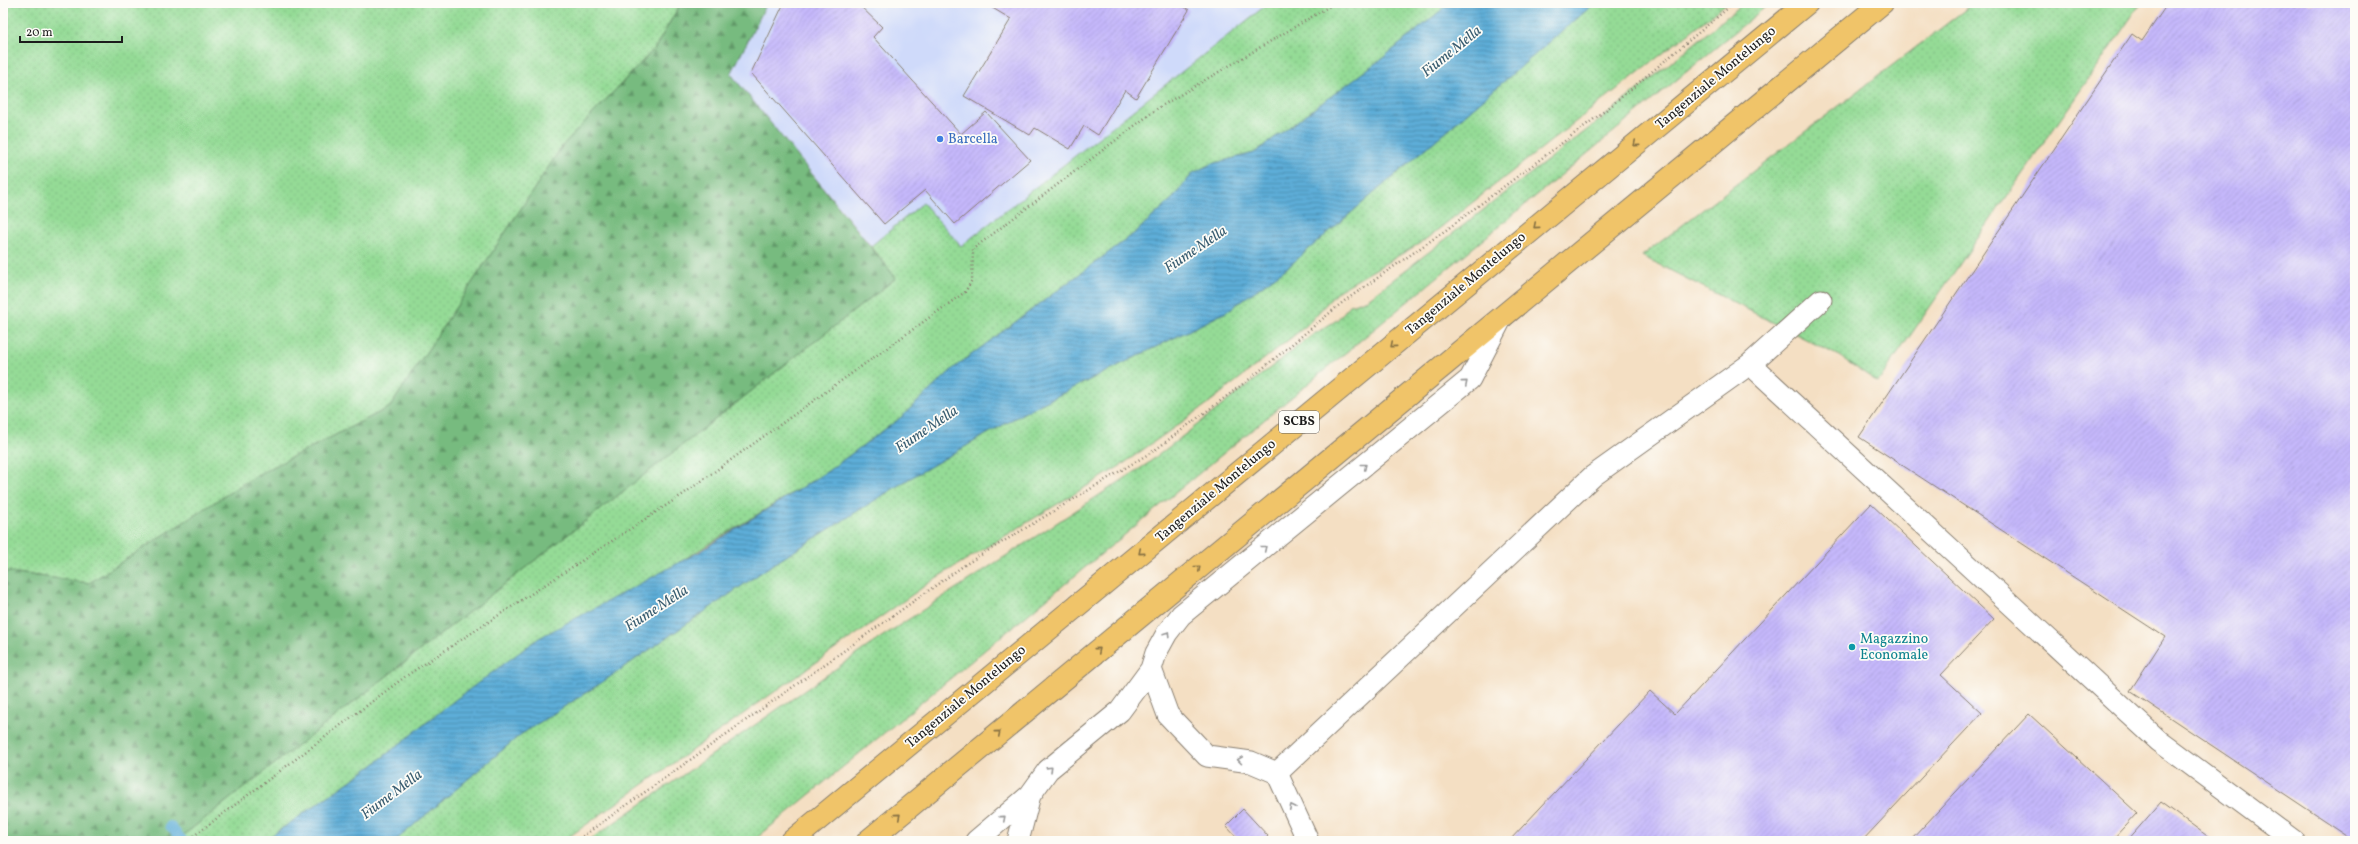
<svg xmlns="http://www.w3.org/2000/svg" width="2358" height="844" font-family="Vollkorn,serif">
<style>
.built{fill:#cfdafa}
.grass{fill:url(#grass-dots);stroke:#587c59}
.forest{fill:url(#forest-firs);stroke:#4a6c4e}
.water{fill:url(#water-rules);stroke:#3c647a}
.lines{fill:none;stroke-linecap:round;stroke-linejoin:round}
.stream{stroke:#5dadd8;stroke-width:10}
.building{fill:url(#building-hatch)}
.lane-casing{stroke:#887e70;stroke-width:23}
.highway-casing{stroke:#887e70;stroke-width:24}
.path{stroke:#887e70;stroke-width:2.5;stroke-dasharray:1 3;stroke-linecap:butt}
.lane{stroke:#fff;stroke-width:21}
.highway{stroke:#f0c469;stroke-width:22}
.oneway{stroke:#867042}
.oneway2{stroke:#999}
.shop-dot{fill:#3f7fe0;stroke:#fdfcf7;stroke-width:1.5}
.culture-dot{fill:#0f9aa8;stroke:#fdfcf7;stroke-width:1.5}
.labels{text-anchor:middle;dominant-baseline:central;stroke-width:3.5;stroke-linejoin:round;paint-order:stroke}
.shield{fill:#fdfcf7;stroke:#605f5e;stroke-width:1}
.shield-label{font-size:13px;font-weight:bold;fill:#1c1c1c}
.street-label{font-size:14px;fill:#1c1c1c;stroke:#fdfcf7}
.shop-label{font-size:14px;fill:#366cbe;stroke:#fdfcf7;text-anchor:start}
.culture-label{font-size:14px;fill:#0d838f;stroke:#fdfcf7;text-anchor:start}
.water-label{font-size:15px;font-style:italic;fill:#395d71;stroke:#fdfcf7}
</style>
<defs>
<pattern id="grass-dots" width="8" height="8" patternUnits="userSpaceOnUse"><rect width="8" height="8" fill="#94db96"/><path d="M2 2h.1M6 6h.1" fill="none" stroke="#7fbb81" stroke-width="1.8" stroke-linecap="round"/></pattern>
<pattern id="forest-firs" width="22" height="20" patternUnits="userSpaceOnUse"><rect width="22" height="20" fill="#77bb7f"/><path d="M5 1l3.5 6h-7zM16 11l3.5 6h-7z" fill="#619767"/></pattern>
<pattern id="water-rules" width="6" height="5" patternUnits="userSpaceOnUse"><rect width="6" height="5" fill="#5dadd8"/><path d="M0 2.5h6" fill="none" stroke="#4c8cae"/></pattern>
<pattern id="building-hatch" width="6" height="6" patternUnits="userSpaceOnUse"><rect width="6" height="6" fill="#c5b8fb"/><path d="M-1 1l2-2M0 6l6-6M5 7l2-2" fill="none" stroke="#a99ed7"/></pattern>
</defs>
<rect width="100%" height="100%" fill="#fdfcf7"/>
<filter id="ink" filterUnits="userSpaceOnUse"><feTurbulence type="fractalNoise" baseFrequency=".025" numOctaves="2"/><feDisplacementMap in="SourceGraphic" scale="8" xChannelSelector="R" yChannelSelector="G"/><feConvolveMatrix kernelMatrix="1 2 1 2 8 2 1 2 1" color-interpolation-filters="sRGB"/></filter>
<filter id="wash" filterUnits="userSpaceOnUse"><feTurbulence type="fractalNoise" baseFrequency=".012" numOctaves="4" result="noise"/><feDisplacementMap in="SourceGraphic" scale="16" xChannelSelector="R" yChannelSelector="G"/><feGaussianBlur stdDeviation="0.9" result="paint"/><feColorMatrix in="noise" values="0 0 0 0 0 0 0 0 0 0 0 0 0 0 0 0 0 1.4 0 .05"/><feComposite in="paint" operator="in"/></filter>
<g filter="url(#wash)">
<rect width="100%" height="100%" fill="#f4dfc3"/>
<!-- built -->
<path class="built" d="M767 3H1269L961 246 923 204 871 246 731 74Z"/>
<!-- grass -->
<path class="grass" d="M3 3H681L655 48 563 145 390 407 257 475 89 583 3 571Z
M1269 3H1450L1384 57 1254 153 1211 164 1193 173 1173 198 1136 232 955 367 899 419 828 471 455 700 373 765 264 841H176L896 278 871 246 923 203 961 246Z
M1595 3H1727L1422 242 1338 291 1306 326 1206 405 1120 466 936 578 563 841H395L520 735 604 681 769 567 907 480 1027 411 1226 312 1288 267Z
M1744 3H1770L753 841H588L880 638 1147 464 1311 336 1337 320 1350 305 1368 299 1609 113Z
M1974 3H2141L1878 382 1839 356 1642 256Z"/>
<!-- forest -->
<path class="forest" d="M681 3H767L731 74 896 278 176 841H3V571L89 583 257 475 390 407 563 145 655 48Z"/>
<!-- water -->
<path class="water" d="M1450 3H1595L1288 267 1226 312 1027 411 907 480 769 567 604 681 520 735 395 841H264L373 765 455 700 539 638 699 552 828 471 899 419 955 367 1136 232 1173 198 1193 173 1211 164 1254 153 1384 57Z"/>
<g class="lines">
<!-- stream -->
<path class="stream" d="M170 826 183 841"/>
</g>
<g id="blocks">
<!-- building -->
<path class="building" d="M784 3H857L882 27 873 37 961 134 986 112 1030 160 955 224 925 190 884 224 751 73Z
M984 3H1178L1189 10 1136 98 1125 90 1098 135 1084 126 1070 149 1035 128 1030 135 964 96 1011 19Z
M2168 3H2355V841L2130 691 2165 637 1859 437 2132 34 2142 41Z
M1871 504 1994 619 1941 675 1982 713 1862 841H1509L1650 691 1675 714Z
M2029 714 2137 813 2111 841H1910Z
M2161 802 2214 841H2127Z
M1243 809 1268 836 1263 841H1240L1226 826Z"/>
</g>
</g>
<g filter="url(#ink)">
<use href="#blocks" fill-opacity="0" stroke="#887e70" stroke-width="1"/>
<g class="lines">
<defs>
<path id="lane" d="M1750 364 1821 300
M1151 669 1168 715 1207 756 1251 762 1277 773 1308 841
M1277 773 1593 476 1750 364 2159 741 2294 841
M976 841 1030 795
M1018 841 1030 795 1048 770 1120 711 1151 669 1156 653 1167 633 1181 615 1470 379 1502 317"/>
<path id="highway" d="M792 841 1807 3
M868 841 1882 3"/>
</defs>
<!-- lane casing -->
<use href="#lane" class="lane-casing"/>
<!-- highway casing -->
<use href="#highway" class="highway-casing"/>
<!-- path -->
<path class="path" d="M187 841 406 676 682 495 965 292 972 280 973 249 1158 108 1335 3
M576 841 966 564 1155 450 1251 378 1343 302 1446 230 1606 110 1734 3"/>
<!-- lane -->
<use href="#lane" class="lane"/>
<!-- highway -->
<use href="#highway" class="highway"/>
</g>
<!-- one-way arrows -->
<defs><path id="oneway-chevron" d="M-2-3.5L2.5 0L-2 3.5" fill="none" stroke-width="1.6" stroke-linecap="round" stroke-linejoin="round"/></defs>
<g class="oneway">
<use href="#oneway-chevron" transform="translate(1636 144) rotate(140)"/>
<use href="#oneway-chevron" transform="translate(1536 226) rotate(140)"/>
<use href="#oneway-chevron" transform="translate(1393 345) rotate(140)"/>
<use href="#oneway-chevron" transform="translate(1141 552) rotate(140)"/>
<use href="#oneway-chevron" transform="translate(1198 568) rotate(-40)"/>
<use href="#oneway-chevron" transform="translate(1098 650) rotate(-40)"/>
<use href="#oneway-chevron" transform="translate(998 733) rotate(-40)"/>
<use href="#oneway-chevron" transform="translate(898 816) rotate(-40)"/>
</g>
<g class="oneway2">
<use href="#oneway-chevron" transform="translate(1465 383) rotate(-40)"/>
<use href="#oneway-chevron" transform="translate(1364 466) rotate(-39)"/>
<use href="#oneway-chevron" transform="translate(1264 548) rotate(-39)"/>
<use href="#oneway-chevron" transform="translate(1167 634) rotate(-57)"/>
<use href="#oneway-chevron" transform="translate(1240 760) rotate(-172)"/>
<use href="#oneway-chevron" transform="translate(1050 769) rotate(-44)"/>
<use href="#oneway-chevron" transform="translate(1292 807) rotate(-115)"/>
<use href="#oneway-chevron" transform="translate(1003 818) rotate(-41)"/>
</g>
</g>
<!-- markers -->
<circle class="shop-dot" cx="940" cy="139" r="4"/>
<circle class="culture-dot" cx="1852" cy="647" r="4"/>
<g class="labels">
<!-- shield labels -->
<rect class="shield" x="1279" y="411" width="40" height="22" rx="3"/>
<g class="shield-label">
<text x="1299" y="422">SCBS</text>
</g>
<!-- street labels -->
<g class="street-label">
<text transform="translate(1716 78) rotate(-40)">Tangenziale Montelungo</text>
<text transform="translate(1466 284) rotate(-40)">Tangenziale Montelungo</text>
<text transform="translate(1216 491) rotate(-40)">Tangenziale Montelungo</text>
<text transform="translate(966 697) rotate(-40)">Tangenziale Montelungo</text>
</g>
<!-- shop labels -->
<g class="shop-label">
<text x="948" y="139">Barcella</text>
</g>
<!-- culture labels -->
<g class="culture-label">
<text x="1860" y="639">Magazzino<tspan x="1860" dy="16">Economale</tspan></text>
</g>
<!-- water labels -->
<g class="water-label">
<text transform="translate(1452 52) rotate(-39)">Fiume Mella</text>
<text transform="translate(1196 250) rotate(-34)">Fiume Mella</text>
<text transform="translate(927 430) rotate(-34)">Fiume Mella</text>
<text transform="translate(657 609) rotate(-33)">Fiume Mella</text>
<text transform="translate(392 795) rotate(-37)">Fiume Mella</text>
</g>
</g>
<!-- margin -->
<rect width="2358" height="844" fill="none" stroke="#fdfcf7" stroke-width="16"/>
<!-- scale -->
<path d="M20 36v6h102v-6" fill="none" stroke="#1c1c1c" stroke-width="2"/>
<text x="26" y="36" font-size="12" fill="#1c1c1c" stroke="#fdfcf7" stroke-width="3" paint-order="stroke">20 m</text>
</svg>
